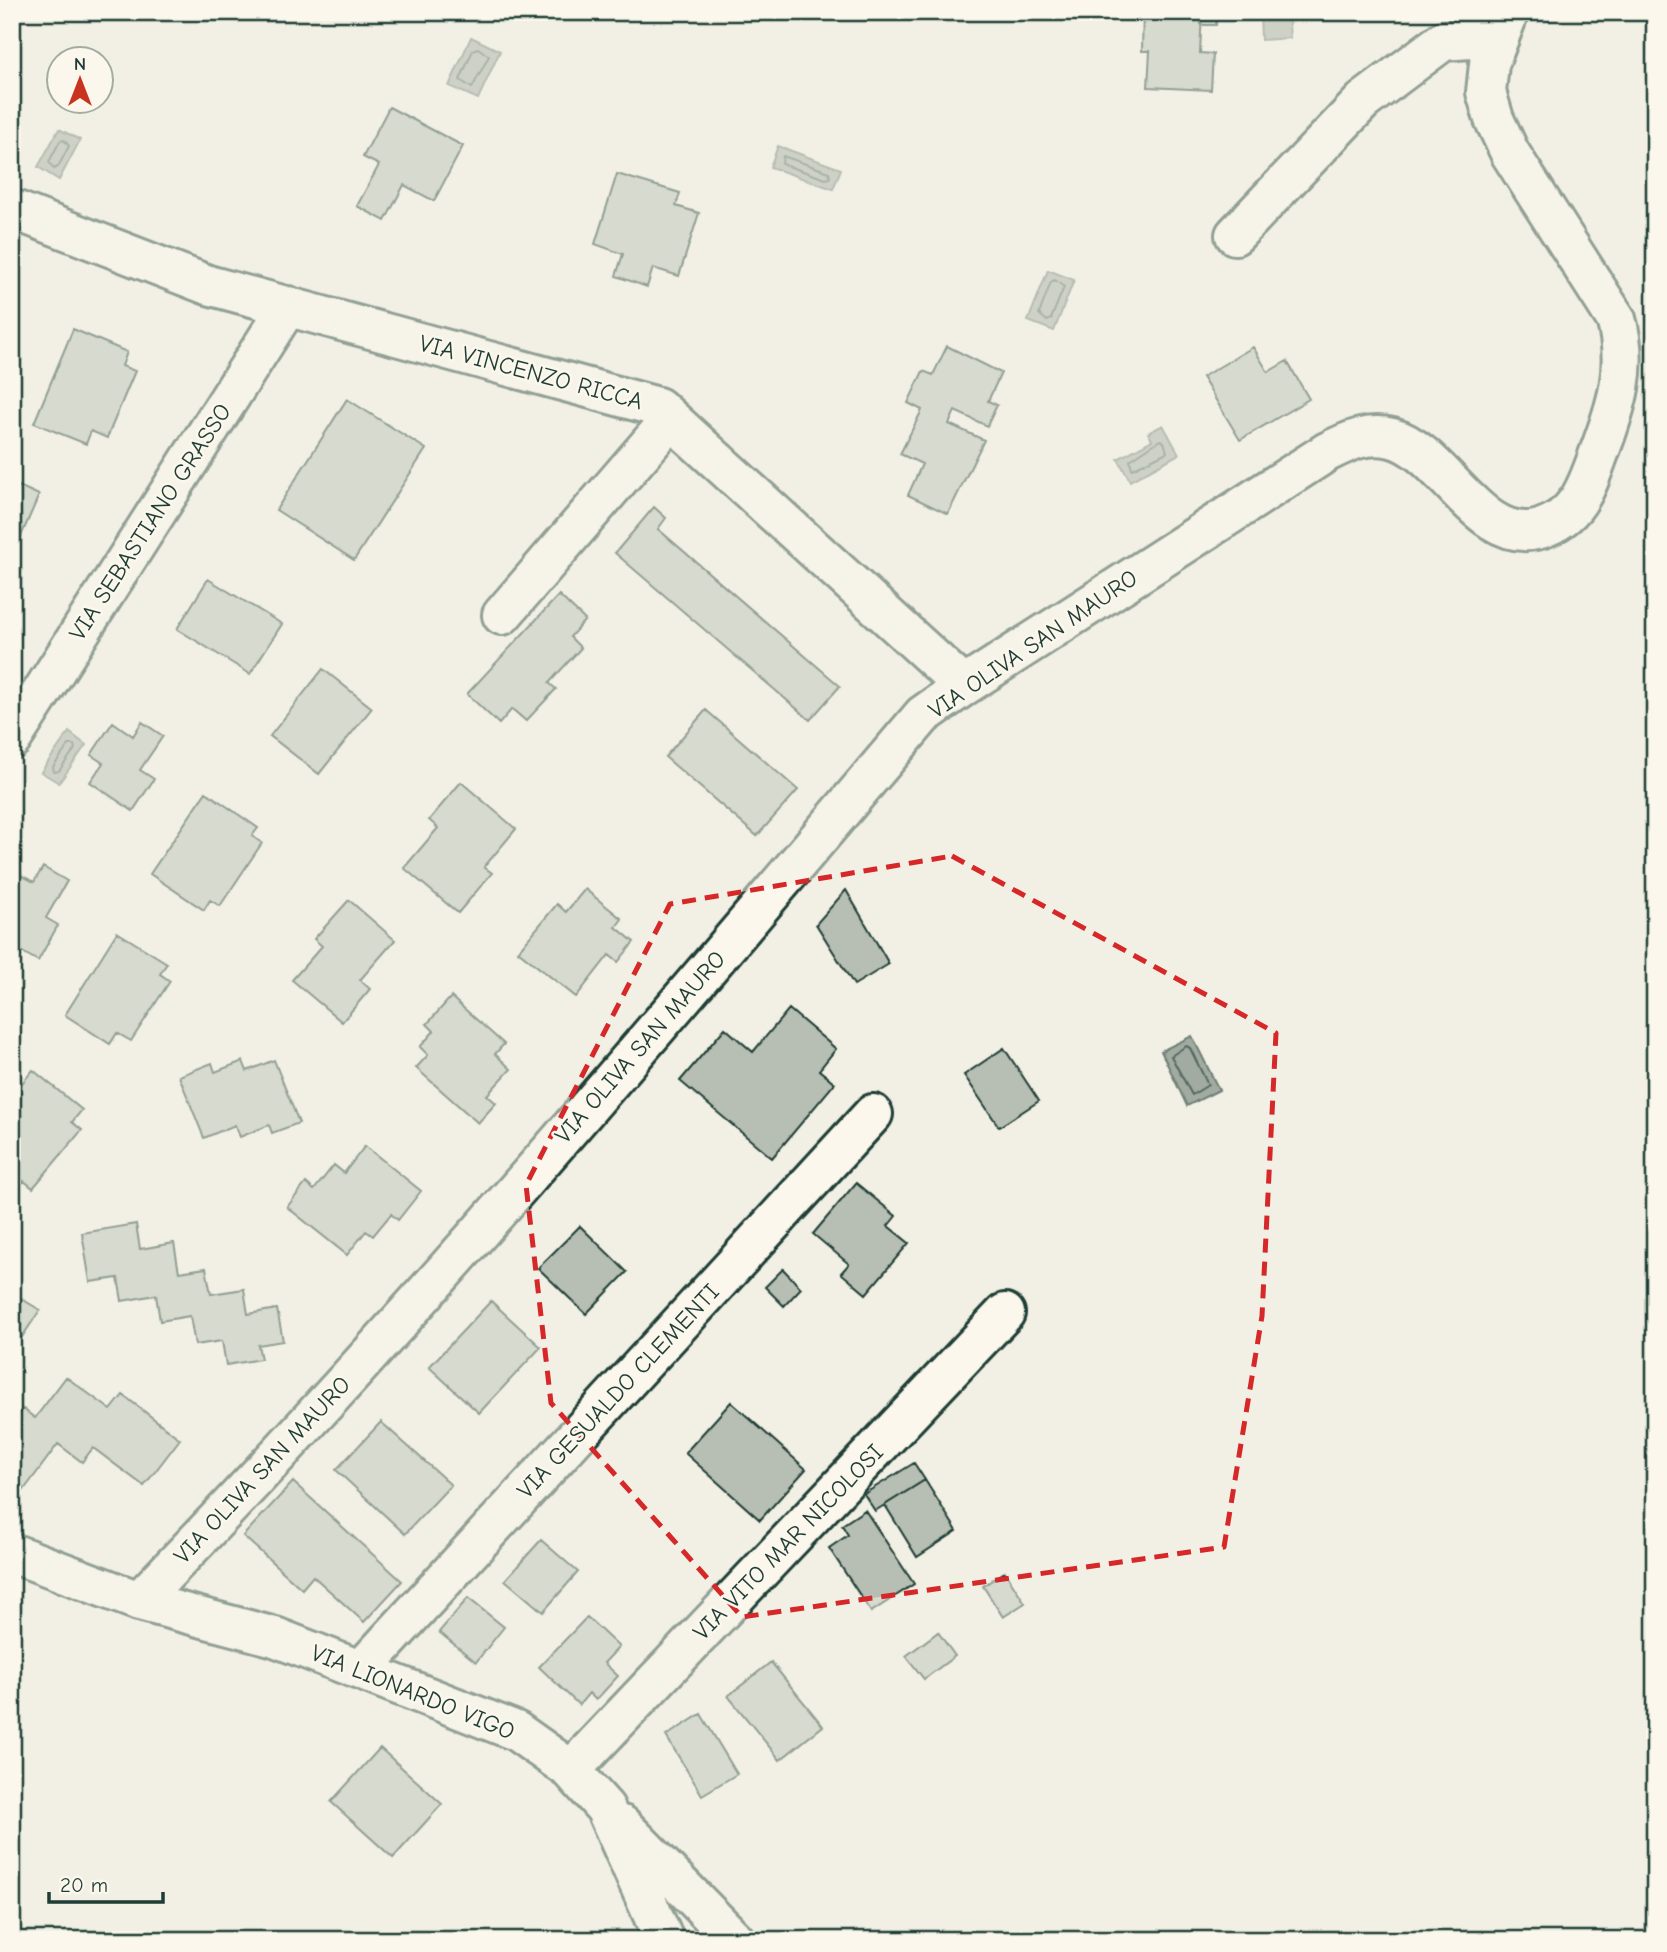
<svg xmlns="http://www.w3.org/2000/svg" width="1667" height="1952" font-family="'Comic Neue',sans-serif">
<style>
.water{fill:#a2aba1;stroke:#6e7f75;stroke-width:2}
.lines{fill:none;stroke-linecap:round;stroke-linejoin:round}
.shore{stroke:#536960;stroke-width:2}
.building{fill:#b7beb3;stroke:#1f3d34;stroke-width:2}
.minor-casing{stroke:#1f3d34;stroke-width:44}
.minor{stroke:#fbf7ec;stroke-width:38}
.marked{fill:none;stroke:#d62828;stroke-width:5;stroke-dasharray:14 9;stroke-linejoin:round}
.labels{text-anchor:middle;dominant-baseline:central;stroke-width:5;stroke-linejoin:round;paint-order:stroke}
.street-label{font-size:24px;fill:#1f3d34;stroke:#fbf7ec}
</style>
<rect width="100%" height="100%" fill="#f2f0e5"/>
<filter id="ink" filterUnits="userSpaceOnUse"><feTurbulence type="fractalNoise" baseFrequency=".0143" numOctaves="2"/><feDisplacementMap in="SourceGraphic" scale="14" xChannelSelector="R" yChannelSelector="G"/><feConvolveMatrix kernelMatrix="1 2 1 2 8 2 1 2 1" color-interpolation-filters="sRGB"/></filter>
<g filter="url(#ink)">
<!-- water -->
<path class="water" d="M1260 12H1288L1290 38 1261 40Z
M471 37 500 51 478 99 449 86Z
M59 129 80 140 59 180 38 167Z
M778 146 841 169 833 189 770 167Z
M1048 270 1074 280 1054 331 1028 321Z
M1163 425 1179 454 1130 481 1118 459 1152 440 1148 433Z
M69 732 86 745 59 783 41 772Z
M1192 1036 1219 1090 1187 1106 1161 1051Z"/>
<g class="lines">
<!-- shore -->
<path class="shore" d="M478 48 489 56 472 88 460 80 473 50Z
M64 140 69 146 58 167 54 169 49 162 60 141Z
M783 156 829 172 830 178 826 179 782 164Z
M1055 280 1064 287 1051 319 1047 321 1039 314 1051 282Z
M1160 440 1164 442 1167 452 1132 469 1130 460Z
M69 745H74L75 749 59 771 54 772 53 767Z
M1186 1046 1190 1048 1208 1085 1192 1095 1171 1056Z"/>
</g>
<!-- building -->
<path class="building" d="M1143 12H1202L1200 53 1213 54 1211 90 1148 87 1150 51H1142Z
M1202 12H1217L1216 25H1201Z
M389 107 463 146 434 201 404 185 385 221 357 206 379 165 363 157Z
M617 174 680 193 676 206 699 213 679 276 653 268 647 287 616 276 623 254 595 244Z
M73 329 127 352 122 366 135 371 107 438 91 431 86 444 34 423Z
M947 346 1001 373 988 401 997 405 987 426 955 411 949 424 984 440 948 514 908 495 922 464 900 454 922 410 908 403 923 371 933 375Z
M1253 347 1268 372 1287 361 1309 399 1240 440 1202 377Z
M347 399 426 449 354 560 276 510Z
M12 483 39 495 12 557Z
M654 507 666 518 658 529 840 686 810 720 615 553Z
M208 579 282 624 250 674 177 629Z
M559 595 585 620 570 637 581 648 549 683 556 689 526 721 512 709 499 724 467 694Z
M323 669 372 708 319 774 270 736Z
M706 710 798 790 757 836 665 757Z
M113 722 133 736 142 722 163 736 140 770 154 779 133 811 90 782 103 763 91 755Z
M461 782 516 829 484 867 492 873 458 913 404 868 438 828 429 820Z
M206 792 258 828 252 836 262 843 220 906 210 900 204 910 150 874Z
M43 867 67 881 46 918 58 925 38 961 12 946V878L15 872 34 882Z
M585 889 622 919 616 927 634 942 618 962 609 955 576 997 518 951 557 904 566 912Z
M846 890 889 964 854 985 816 924Z
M349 900 395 940 360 980 370 989 342 1022 292 980 322 946 314 939Z
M117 932 167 963 160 974 170 981 131 1041 117 1033 110 1044 65 1015Z
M451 997 504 1044 495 1054 511 1069 487 1095 496 1103 478 1123 416 1068 428 1055 420 1047 434 1031 427 1024Z
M789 1009 836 1049 819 1070 835 1083 772 1158 680 1081 725 1028 753 1052Z
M1004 1048 1039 1101 999 1127 964 1075Z
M274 1060 299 1123 272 1133 269 1125 240 1137 235 1125 204 1138 179 1076 212 1063 215 1072 243 1061 247 1071Z
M33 1070 82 1110 72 1122 82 1130 33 1188 24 1181 17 1190 12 1186V1095Z
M365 1146 421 1191 398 1220 391 1214 373 1236 366 1231 347 1255 287 1207 306 1183 314 1190 334 1165 344 1173Z
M856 1183 896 1216 888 1226 909 1243 866 1294 841 1273 849 1264 813 1234Z
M136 1224 140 1249 174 1243 179 1272 206 1268 211 1294 244 1289 248 1314 277 1309 283 1341 258 1345 261 1359 226 1365 222 1341 195 1345 190 1316 160 1321 156 1295 122 1301 118 1278 90 1282 82 1233Z
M580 1226 627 1272 586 1314 538 1268Z
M783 1269 801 1288 784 1306 765 1287Z
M12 1293 40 1310 12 1352Z
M491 1301 541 1347 479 1413 429 1367Z
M66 1377 111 1410 123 1395 180 1439 144 1486 93 1448 82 1462 58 1444 18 1498 12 1494V1423L23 1409 35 1418Z
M731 1402 806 1469 760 1520 685 1453Z
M381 1422 451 1485 405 1534 336 1470Z
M914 1463 925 1480 875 1511 864 1494Z
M925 1480 957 1531 917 1557 885 1505Z
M293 1482 402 1581 364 1622 313 1576 302 1589 243 1536Z
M865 1510 914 1584 871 1612 829 1548 848 1535 842 1525Z
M541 1540 578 1572 543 1612 505 1580Z
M1005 1572 1025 1603 1003 1617 983 1586Z
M468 1598 504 1627 476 1662 439 1632Z
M587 1617 619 1647 604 1663 618 1676 596 1700 589 1693 579 1705 539 1667Z
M938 1632 955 1656 924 1679 906 1656Z
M771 1662 823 1726 780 1760 728 1696Z
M701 1714 737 1774 702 1795 666 1736Z
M380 1748 442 1804 393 1858 331 1802Z"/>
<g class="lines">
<defs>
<path id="minor" d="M12 209 208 285 658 407 964 686
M1235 235 1363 101 1443 41 1497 37
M502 615 671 419
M12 739 288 306
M12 1553 139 1601 275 1637 516 1731 571 1770 605 1808 664 1940
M139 1601C414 1318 668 1016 923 715L964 686 1327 452C1349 441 1367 432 1392 438 1444 451 1480 547 1540 529 1578 517 1587 486 1599 453 1616 408 1630 367 1616 319L1510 153 1494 119 1486 92 1489 64 1509 12
M362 1669 873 1114
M571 1770 1005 1313
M622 1825 735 1940"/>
</defs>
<!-- minor casing -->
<use href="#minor" class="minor-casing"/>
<!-- minor -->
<use href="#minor" class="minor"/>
</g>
</g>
<!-- marked area -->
<path d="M0 0H1667V1952H0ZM952 856 1276 1033 1262 1316 1224 1547 742 1617 551 1403 526 1185 670 904Z" fill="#f2f0e5" fill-opacity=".55" fill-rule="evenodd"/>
<path class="marked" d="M952 856 1276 1033 1262 1316 1224 1547 742 1617 551 1403 526 1185 670 904Z"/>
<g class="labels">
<!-- street labels -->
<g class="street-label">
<text transform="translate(531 372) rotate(15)">VIA VINCENZO RICCA</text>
<text transform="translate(150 522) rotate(-57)">VIA SEBASTIANO GRASSO</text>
<text transform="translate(1033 644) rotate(-34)">VIA OLIVA SAN MAURO</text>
<text transform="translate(640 1047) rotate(-49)">VIA OLIVA SAN MAURO</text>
<text transform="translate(618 1391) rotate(-47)">VIA GESUALDO CLEMENTI</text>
<text transform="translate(262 1470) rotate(-47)">VIA OLIVA SAN MAURO</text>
<text transform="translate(788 1542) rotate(-46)">VIA VITO MAR NICOLOSI</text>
<text transform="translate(413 1692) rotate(22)">VIA LIONARDO VIGO</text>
</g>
</g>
<!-- margin -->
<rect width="1667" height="1952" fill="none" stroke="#fbf7ec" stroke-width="42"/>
<rect x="21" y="21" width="1625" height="1910" fill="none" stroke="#1f3d34" stroke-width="2.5" filter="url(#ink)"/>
<!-- north arrow -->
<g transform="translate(80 80)"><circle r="33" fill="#fbf7ec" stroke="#a3ada2" stroke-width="2"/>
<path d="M0-5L12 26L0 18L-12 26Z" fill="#c8321e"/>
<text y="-10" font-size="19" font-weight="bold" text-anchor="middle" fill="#1f3d34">N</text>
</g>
<!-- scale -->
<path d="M49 1892v10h114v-10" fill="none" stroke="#1f3d34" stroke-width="3.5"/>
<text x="60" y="1892" font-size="21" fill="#1f3d34" stroke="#fbf7ec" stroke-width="5" paint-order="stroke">20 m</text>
</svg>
